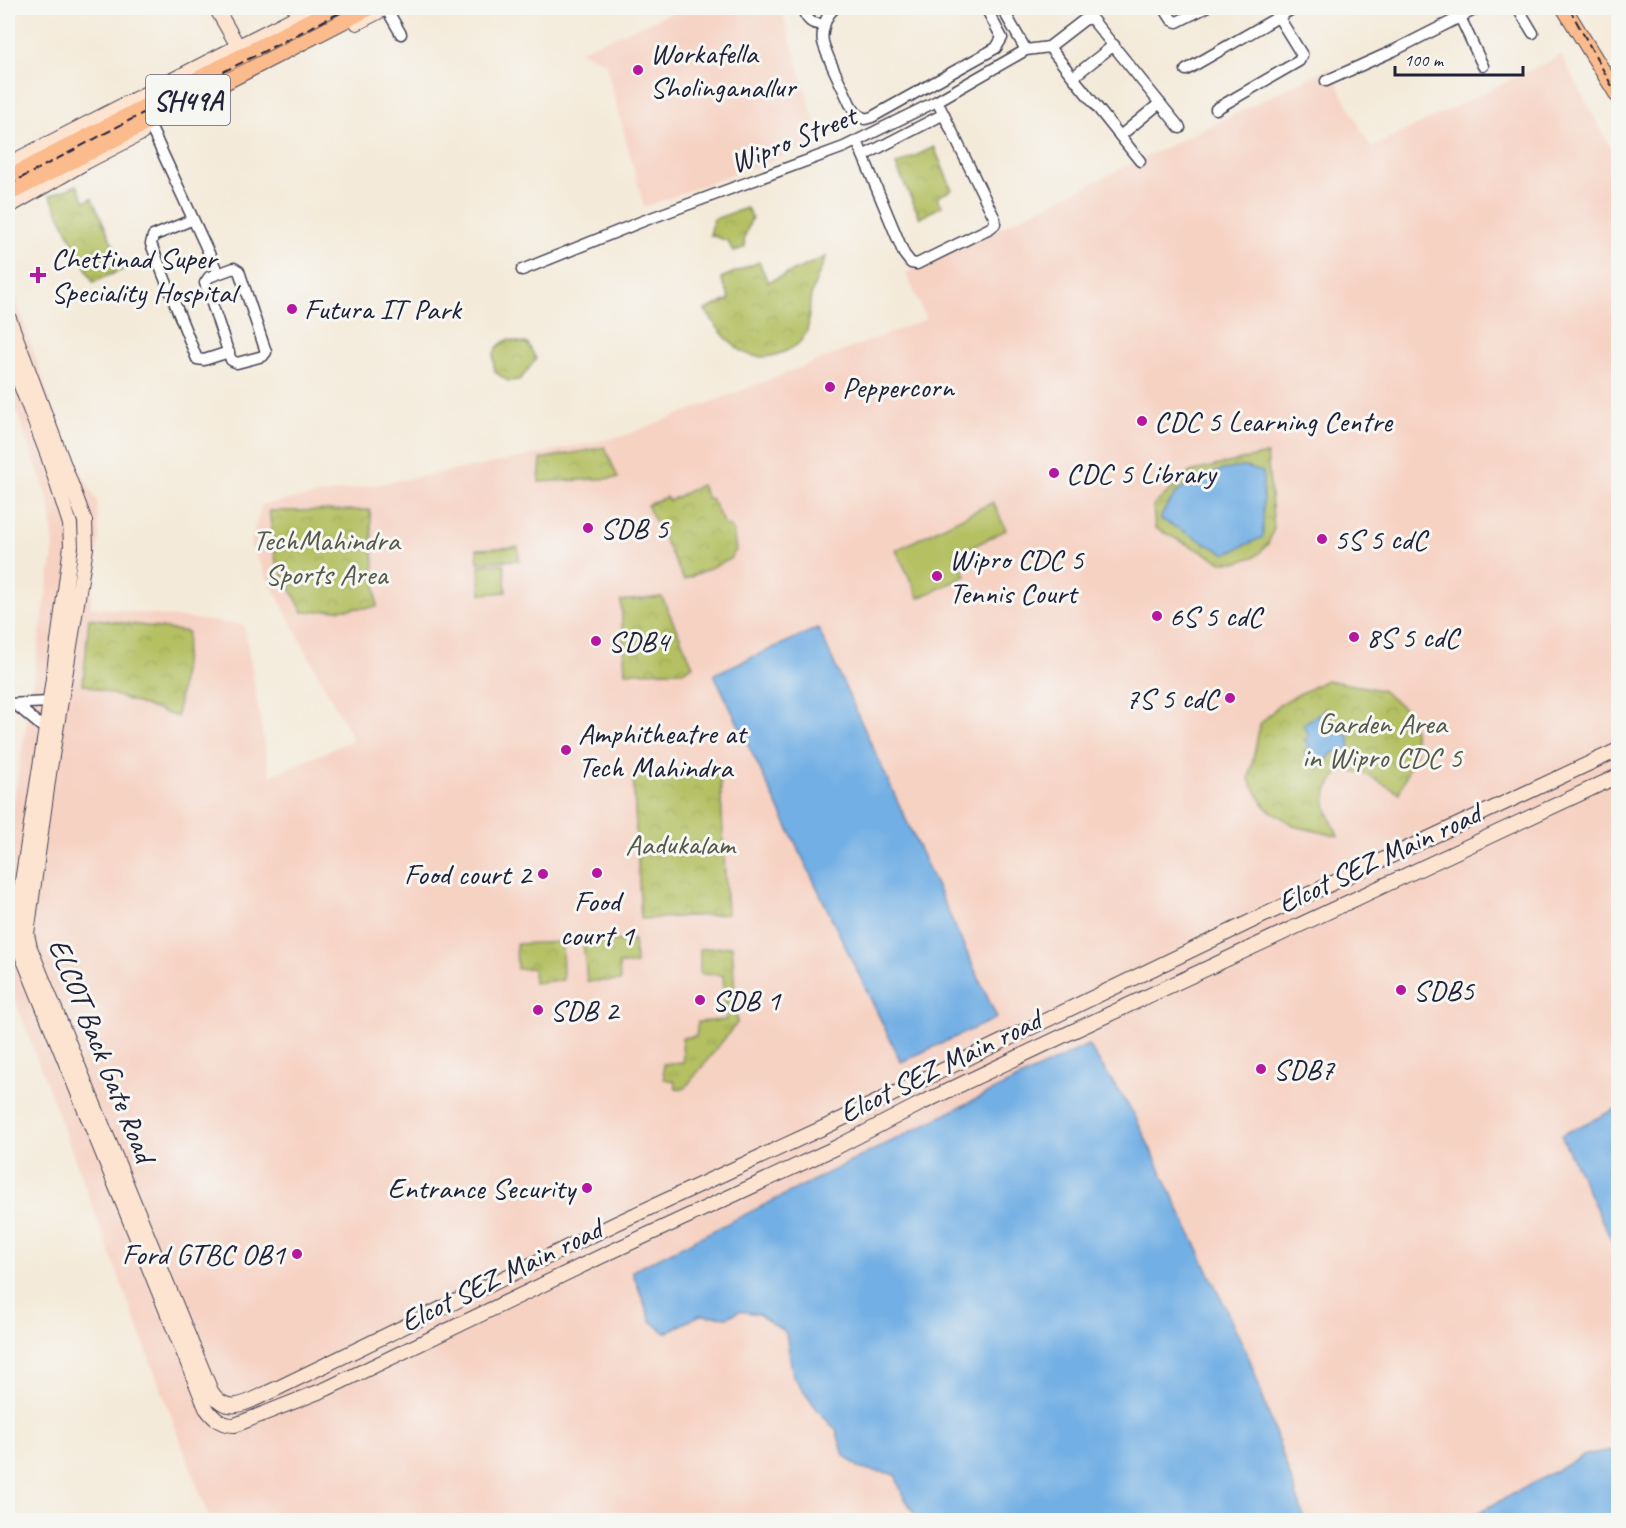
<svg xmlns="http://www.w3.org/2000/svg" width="1626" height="1528" font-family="Caveat,sans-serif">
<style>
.built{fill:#f6d2c3}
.grass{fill:url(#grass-tufts);stroke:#6b714e;stroke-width:1.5}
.park{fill:url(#park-crowns);stroke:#6b714e;stroke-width:1.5;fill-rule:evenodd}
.pitch{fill:#b4c062;stroke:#6b714e;stroke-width:1.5}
.water{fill:#72afe4;stroke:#4a6890;stroke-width:1.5}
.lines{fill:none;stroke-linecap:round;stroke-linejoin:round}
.street-casing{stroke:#424053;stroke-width:13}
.secondary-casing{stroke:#424053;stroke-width:16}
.primary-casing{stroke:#424053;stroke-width:17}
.street{stroke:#fff;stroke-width:10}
.secondary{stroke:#fde4d1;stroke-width:14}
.primary{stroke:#fbbb8c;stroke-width:15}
.rail{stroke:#22223b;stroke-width:2;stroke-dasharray:9 4.5;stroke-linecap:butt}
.poi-dot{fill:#b5179e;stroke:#f6f6f2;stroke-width:2}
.labels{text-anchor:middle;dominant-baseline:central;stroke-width:6;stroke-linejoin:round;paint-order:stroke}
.shield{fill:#f6f6f2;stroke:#626272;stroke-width:1.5}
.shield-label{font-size:28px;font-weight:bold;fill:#22223b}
.poi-label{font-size:30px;fill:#22223b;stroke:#f6f6f2;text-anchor:start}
.street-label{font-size:30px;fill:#22223b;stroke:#f6f6f2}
.park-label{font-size:30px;fill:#555949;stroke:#f6f6f2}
</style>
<defs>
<pattern id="grass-tufts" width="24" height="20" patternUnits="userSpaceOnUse" patternTransform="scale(1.5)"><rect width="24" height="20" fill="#b4c062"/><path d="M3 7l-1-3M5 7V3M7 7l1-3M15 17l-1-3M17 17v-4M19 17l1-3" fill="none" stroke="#9aa556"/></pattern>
<pattern id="park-crowns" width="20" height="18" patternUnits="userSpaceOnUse" patternTransform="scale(1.5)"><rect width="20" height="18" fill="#b4c062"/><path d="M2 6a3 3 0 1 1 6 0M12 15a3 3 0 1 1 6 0" fill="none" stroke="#9aa556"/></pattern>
</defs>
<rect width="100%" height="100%" fill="#f6f6f2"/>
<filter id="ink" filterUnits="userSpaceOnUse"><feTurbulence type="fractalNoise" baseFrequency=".0167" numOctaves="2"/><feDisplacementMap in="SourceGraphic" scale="12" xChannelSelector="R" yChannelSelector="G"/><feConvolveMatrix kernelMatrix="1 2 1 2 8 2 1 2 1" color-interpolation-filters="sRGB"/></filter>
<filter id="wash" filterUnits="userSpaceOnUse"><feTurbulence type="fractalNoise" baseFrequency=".008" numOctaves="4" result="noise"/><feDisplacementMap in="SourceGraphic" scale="24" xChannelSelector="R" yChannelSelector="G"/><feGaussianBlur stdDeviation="1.35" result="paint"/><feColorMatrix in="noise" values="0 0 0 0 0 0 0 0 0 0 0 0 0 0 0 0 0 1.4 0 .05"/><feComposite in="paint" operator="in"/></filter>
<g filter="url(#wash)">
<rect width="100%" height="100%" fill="#f4ead9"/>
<!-- built -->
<path class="built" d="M683 8H781L821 142 644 207 605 62 579 51Z
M1561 55 1618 161V1520H210L8 981V838L54 546 49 501 8 388V277L65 444 97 501 99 538 90 607 244 625 270 776 353 740 250 545 262 505 495 463 623 436 926 319 906 273 1329 68 1371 148Z"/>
<!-- grass -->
<path class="grass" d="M732 946 737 1023 685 1088 676 1089 674 1081 664 1079 663 1064 683 1062 682 1038 696 1036 698 1022 726 1020 723 975 700 974V949Z"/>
<!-- park -->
<path class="park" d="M934 147 952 190 937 197 942 206 920 218 896 165Z
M77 185 85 201 92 198 124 269 93 282 50 196Z
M747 208 752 217 744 238 745 247 733 252 728 241 710 235 714 219Z
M826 257C821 270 814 283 811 296 808 308 811 322 806 333 801 343 796 346 786 351 746 370 726 340 705 310L730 299 721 278 759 262 768 282Z
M508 340 528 344 536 359 520 380 508 381 495 372C492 356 492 347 508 340Z
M605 447 618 478 539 482 541 459Z
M1267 454 1274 528 1268 544 1256 556 1239 562H1222L1155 528 1153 506 1190 472Z
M701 485 708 499 711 498 725 526 729 525 733 531 736 550 730 559 684 580 647 505 666 497 669 501Z
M370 510 377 607 303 612 276 562 269 511Z
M518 547 519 560 478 562 477 549Z
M662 597 693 666 683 671 625 672 621 601Z
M89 618 188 632 177 717 83 684Z
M1326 680 1381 690 1405 709 1414 730 1415 753 1399 793 1362 772 1340 771C1317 797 1326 807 1338 836L1297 827 1266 808 1249 780 1260 724 1280 704ZM1329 712 1332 723 1340 731 1350 753 1333 752 1321 767H1316L1309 744 1305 741Z
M633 774 720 775 727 914 641 919Z
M634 940 636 964H619L620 981H587L583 942Z
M562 942 563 980 534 983 533 968 517 969 516 944Z"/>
<!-- pitch -->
<path class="pitch" d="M993 502 1006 530 956 555 966 576 919 598 896 550Z
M504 564 506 592 481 594 479 565Z"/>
<!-- water -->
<path class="water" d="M1246 467 1263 472V537L1226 554 1160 519C1176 481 1207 470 1246 467Z
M818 628 997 1018 901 1062 714 674Z
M1325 710 1329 712 1332 723 1338 725 1340 731 1349 736 1350 753 1333 752 1321 767H1316L1304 753 1309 744 1304 741 1309 736 1303 724Z
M1088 1045 1134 1114 1250 1360 1305 1520H919L902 1494 895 1474 861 1469 844 1455 836 1430 817 1409 793 1376 786 1333 758 1314 739 1311 728 1317 700 1315 666 1333 651 1321 632 1271 968 1103Z
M1618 1108V1254L1561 1135Z
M1618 1449V1520H1465L1585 1455Z"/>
</g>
<g filter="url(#ink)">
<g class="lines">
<defs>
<path id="street" d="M386 8 401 34
M802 8C807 20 811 25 824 24
M835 8C826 14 821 31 823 42 827 58 843 88 850 104L856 113 865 119 872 117 996 48 1002 38 986 8
M1002 8 1026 50
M1164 8 1172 20 1177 22 1205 8
M1518 8 1533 33
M1460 17 1483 66
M1186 70 1294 8
M1073 77 1114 45
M1326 81 1393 51 1478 8
M1216 109 1299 61 1302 55 1273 8
M151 128 218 273
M1120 136 1160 103
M857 141 904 254 911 263 917 264 990 228 995 224V219L937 101
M863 156 944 114
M1140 161 1049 47 1084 20 1091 18 1180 128
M189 221 153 236 151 244 197 359 204 360 229 352
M234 268 239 271 266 352 263 356 237 363 231 360 205 283 209 277Z
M522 270 643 221 844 147 937 101 1026 50 1049 47
M8 704 49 702
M15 704 46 730"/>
<path id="secondary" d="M216 8 242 53
M357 23 386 8
M8 164 313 8
M8 207 86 162 142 133
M8 316 85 521 86 548 49 774 27 934 30 948 211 1391C228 1420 254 1398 278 1388L617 1223 827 1126 1260 917 1618 750
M8 352 48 456 70 524 71 546 47 722 17 913 15 938 206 1408C214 1419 221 1425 235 1425L326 1389 604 1255 837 1147 922 1103 1069 1033 1618 776"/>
<path id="primary" d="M1564 8 1618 96
M8 178 334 8
M8 194 369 8"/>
</defs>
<!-- street casing -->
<use href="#street" class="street-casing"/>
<!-- secondary casing -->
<use href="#secondary" class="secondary-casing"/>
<!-- primary casing -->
<use href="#primary" class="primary-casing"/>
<!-- street -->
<use href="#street" class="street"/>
<!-- secondary -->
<use href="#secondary" class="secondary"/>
<!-- primary -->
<use href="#primary" class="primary"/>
<!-- rail -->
<path class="rail" d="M1569 8 1618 97
M8 185 162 103 349 8"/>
</g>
</g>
<!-- markers -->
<g class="poi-dot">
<circle cx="638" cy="70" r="6"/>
<path d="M35 266h6v6h6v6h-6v6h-6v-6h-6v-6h6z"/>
<circle cx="292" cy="309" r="6"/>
<circle cx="830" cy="387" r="6"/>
<circle cx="1142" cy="421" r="6"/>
<circle cx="1054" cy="473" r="6"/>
<circle cx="588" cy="528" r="6"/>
<circle cx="1322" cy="539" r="6"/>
<circle cx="937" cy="576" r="6"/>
<circle cx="1157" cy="616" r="6"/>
<circle cx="1354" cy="637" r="6"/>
<circle cx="596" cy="641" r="6"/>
<circle cx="1230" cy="698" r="6"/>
<circle cx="566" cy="750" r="6"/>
<circle cx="597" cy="873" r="6"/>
<circle cx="543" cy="874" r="6"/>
<circle cx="1401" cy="990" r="6"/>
<circle cx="700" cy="1000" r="6"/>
<circle cx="538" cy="1010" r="6"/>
<circle cx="1261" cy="1069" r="6"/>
<circle cx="587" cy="1188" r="6"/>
<circle cx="297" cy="1254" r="6"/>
</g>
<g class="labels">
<!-- shield labels -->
<rect class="shield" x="146" y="75" width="84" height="50" rx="4.5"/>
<g class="shield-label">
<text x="188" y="100">SH49A</text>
</g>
<!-- poi labels -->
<g class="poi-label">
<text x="650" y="53">Workafella<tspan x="650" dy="34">Sholinganallur</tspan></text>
<text x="51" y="258">Chettinad Super<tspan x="51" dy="34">Speciality Hospital</tspan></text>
<text x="304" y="309">Futura IT Park</text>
<text x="842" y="387">Peppercorn</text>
<text x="1154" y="421">CDC 5 Learning Centre</text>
<text x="1066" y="473">CDC 5 Library</text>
<text x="600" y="528">SDB 5</text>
<text x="1334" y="539">5S 5 cdC</text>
<text x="949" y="559">Wipro CDC 5<tspan x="949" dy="34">Tennis Court</tspan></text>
<text x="1169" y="616">6S 5 cdC</text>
<text x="1366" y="637">8S 5 cdC</text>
<text x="608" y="641">SDB4</text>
<text x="1218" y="698" text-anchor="end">7S 5 cdC</text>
<text x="578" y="733">Amphitheatre at<tspan x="578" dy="34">Tech Mahindra</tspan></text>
<text x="531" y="874" text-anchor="end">Food court 2</text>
<text x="597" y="901" text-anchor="middle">Food<tspan x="597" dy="34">court 1</tspan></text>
<text x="1413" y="990">SDB5</text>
<text x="712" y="1000">SDB 1</text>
<text x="550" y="1010">SDB 2</text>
<text x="1273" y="1069">SDB7</text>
<text x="575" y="1188" text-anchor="end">Entrance Security</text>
<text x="285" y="1254" text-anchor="end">Ford GTBC OB1</text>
</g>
<!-- street labels -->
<g class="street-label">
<text transform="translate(793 139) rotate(-22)">Wipro Street</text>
<text transform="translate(1379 858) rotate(-25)">Elcot SEZ Main road</text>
<text transform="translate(102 1050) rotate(68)">ELCOT Back Gate Road</text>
<text transform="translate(940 1066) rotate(-26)">Elcot SEZ Main road</text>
<text transform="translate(501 1275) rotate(-26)">Elcot SEZ Main road</text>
</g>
<!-- park labels -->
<g class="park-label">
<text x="326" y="540">TechMahindra<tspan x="326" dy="34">Sports Area</tspan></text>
<text x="1382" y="723">Garden Area<tspan x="1382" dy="34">in Wipro CDC 5</tspan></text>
<text x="680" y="844">Aadukalam</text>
</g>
</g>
<!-- margin -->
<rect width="1626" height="1528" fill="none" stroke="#f6f6f2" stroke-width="30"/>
<!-- scale -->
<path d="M1395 66v9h128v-9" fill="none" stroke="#22223b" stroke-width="3"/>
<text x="1404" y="66" font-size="18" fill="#22223b" stroke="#f6f6f2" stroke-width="4.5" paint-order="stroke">100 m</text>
</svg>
